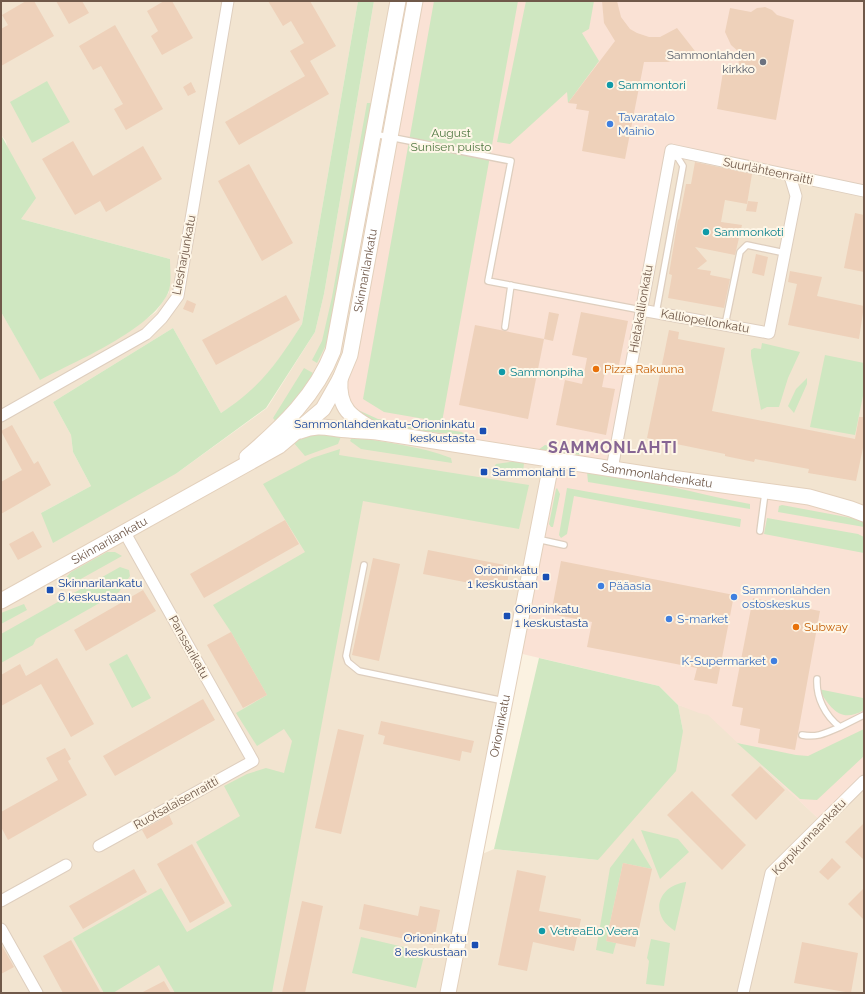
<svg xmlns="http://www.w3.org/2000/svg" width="865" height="994" font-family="Raleway,sans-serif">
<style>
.residential{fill:#f2e4d0}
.commercial{fill:#fae2d5}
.green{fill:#cfe7c1}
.building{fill:#eed1ba}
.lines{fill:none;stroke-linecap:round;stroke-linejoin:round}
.service-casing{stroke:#decebe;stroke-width:8}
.minor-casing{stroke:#decebe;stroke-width:13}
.secondary-casing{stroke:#e3d0bc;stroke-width:17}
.service{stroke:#fff;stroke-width:5.5}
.minor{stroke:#fff;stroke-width:11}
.secondary{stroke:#fff;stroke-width:15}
.worship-dot{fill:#6b7280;stroke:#fef6e7;stroke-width:1.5}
.culture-dot{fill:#0f9aa8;stroke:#fef6e7;stroke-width:1.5}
.shop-dot{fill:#3f7fe0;stroke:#fef6e7;stroke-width:1.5}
.food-dot{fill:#e8710a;stroke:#fef6e7;stroke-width:1.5}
.transit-dot{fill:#1a4fb4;stroke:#fef6e7;stroke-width:1.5}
.labels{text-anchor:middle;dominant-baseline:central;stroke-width:4;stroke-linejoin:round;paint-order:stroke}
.worship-label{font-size:12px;fill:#5b616d;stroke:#fef6e7;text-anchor:end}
.culture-label{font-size:12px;fill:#0d838f;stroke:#fef6e7;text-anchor:start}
.shop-label{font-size:12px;fill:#366cbe;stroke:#fef6e7;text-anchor:start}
.park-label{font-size:12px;fill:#537a45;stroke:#fef6e7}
.street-label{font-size:12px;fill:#70594a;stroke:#fef6e7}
.food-label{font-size:12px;fill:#c56008;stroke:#fef6e7;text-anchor:start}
.transit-label{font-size:12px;fill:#164399;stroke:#fef6e7;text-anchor:end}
.district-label{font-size:16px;font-weight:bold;letter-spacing:1px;fill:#866593;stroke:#fef6e7}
</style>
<rect width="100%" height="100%" fill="#fbf2e1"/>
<!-- residential -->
<path class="residential" d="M1 1H358L302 324 286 350 260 383 243 399 221 413 173 328 53 402 71 435 73 452 91 486 41 513 177 473 267 408 315 332 324 294 374 1H415L552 459 475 857 494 849 598 860 683 731 678 705 708 714 822 822 864 781V993H1V312L40 379 114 341 156 312 169 292 170 259 21 219 6 141 1 135Z
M671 150 864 191V514L612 469Z"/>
<!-- commercial -->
<path class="commercial" d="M415 1H864V191L671 150 612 469 864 514V781L822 822 708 715 699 713 678 705 659 686 514 652 552 459 377 432 341 402Z"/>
<!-- green -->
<path class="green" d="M358 1H374L324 294 315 332 266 408 177 473 53 543 41 513 91 486 73 452 71 435 53 402 173 328 221 413C261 387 277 363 302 324Z
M434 1H518L442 422 384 412 363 399Z
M526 1H594L589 29 582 33 599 61 568 103 567 92 510 144 497 142Z
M47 81 70 122 32 143 10 102Z
M367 103H373L328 341 317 363 312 360 322 341 332 297Z
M1 135 36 198 21 219 170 259C170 269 172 284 168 293 151 330 76 361 40 380L1 312Z
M762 343 800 352 788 378 779 407H767L761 410 751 356V350L754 348 761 349Z
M825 355 864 363V391L855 435 810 427Z
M304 368 313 373 309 383 277 423 273 418Z
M807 378V384L794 413 788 406 796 389Z
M358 410 378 419 462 432 464 434C433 434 383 427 355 413Z
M310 432 342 434 338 444 305 456 293 442Z
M352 437C386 442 419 446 451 458L452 463 361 449 350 441Z
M545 445 581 451V455L538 450Z
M340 449 339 455 529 485 519 529 363 501 272 993H175L159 965 113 993H104L73 938 161 888 187 932 232 906 196 842 240 816 224 786 247 774 266 768 284 773 292 741 284 729 257 746 236 713 267 695 231 632 213 605 305 552 263 484 312 458Z
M516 461 524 463 523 473 494 467 496 464Z
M587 472C642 477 695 494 750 504V509L588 482Z
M557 488 560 494 553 527H551L549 524 556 489Z
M567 488 741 519 740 527 574 496 567 534 561 538 559 535Z
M782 505 857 519 864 522V527L778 512 779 506Z
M767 518 858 534 864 537V553L764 534Z
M107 552H115L122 556 61 590 59 585 71 572Z
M120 567 129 570 130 576 119 592 36 639 33 645 1 663V634Z
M24 604 27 610 1 624V613Z
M127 654 151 698 132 708 109 664Z
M539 658 659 686 678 705 683 731 676 771 598 860 494 849Z
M818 689 863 698 864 696V710C840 724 831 708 818 689Z
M864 729V756L817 800 800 799 737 743 796 755 808 756Z
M641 830 678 839 689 852 660 879Z
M633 838 652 869 623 863 606 941 616 943 613 954 596 950 610 868Z
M686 882V883L675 931C649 915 657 886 686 882Z
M361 937 425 952 416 988 352 973Z
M651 939 670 943 664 986 646 984 649 961 647 958Z"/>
<!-- building -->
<path class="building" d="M26 1H34L54 36 1 66V29L8 25 2 15Z
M56 1H82L89 13 69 24Z
M164 1H172L193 38 162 55 151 36 158 31 147 11Z
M268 1H310L336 46 310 61 329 94 239 145 225 122 305 76 290 51 304 43 291 21 283 26Z
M602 1H617L621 17 630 29 637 33 649 37H660L677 28 695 51 683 57 668 62H644L625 159 582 151 589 111 576 109 577 104 568 103 615 41 604 23Z
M765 7 772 10 777 15 794 20 776 120 717 109 723 72 737 73 740 53 731 45 725 32 730 8 751 12 757 8Z
M115 25 163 109 126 130 114 109 123 104 101 66 93 70 79 46Z
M191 82 196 92 188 96 183 87Z
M73 141 93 176 143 146 162 179 106 212 100 201 75 215 42 159Z
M695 162 752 174 747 204 725 200 721 222 742 225 735 255 695 247 707 261 697 269 711 271 710 275 730 279 724 308 668 298 672 275 669 274 678 219 679 220 686 184H691Z
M249 164 293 243 262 261 218 181Z
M748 201 758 202 756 212 746 211Z
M855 213 864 215V272L844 268Z
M756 254 768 257 764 276 752 273Z
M790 271 822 277 817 296 864 306 859 339 788 325 797 284 788 282Z
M286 295 300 320 216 365 202 340Z
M187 300 196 304 193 313 183 309Z
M549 312 559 314 553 341 544 339Z
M581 312 628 321 619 365 607 362 602 387 615 389 606 435 556 425 565 380 582 384 587 358 572 355Z
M475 325 544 339 528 419 459 405Z
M669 330 679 332 678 339 725 348 712 411 855 439 859 417H864V443L856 481 808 473 809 469 755 459 754 462 725 456V454L647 438Z
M12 425 34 464 38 461 51 485 1 514V482L22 470 1 431Z
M285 520 299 544 204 598 190 574Z
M33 531 42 547 18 560 9 544Z
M428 550 510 566 506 590 423 574Z
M373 558 400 564 379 661 352 655Z
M561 561 734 595 717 684 694 680 697 668 587 647 592 622 551 614Z
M143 590 156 611 86 651 74 630Z
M753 598 820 611 795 750 758 743 760 729 740 725 743 708 732 706Z
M231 632 267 695 243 708 207 645Z
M57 658 94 724 71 737 41 684 1 706V675L20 664 26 676Z
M203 699 215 720 115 776 103 756Z
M381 721 474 741 471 753 462 751 460 761 383 744 385 736 378 734Z
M338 729 364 735 341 834 315 828Z
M65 748 71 759 68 761 87 795 8 840 1 827V812L58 780 46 758Z
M760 766 785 790 756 820 731 795Z
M692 791 746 845 722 870 667 815Z
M169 815 173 824 147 839 142 830Z
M864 823V860L845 842Z
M192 844 225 903 190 923 157 864Z
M832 858 841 867 828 880 819 872Z
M623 863 652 869 635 947 606 941Z
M134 869 147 892 83 929 69 906Z
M517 870 546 876 539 911 581 919 574 951 533 942 527 971 498 965Z
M864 888V920L848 904Z
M302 901 323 906 305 993H282Z
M364 904 418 916 420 906 440 910 433 945 359 929Z
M71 940 101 993H63L43 956Z
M802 942 858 953 851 993 794 983Z
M1 944 14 967 1 974Z
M164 981 171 993H141Z"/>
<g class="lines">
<defs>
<path id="service" d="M374 134 511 161 488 281 641 310
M656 313 683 166 678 158 670 155
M725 325 740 252 747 245 785 253
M505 327 511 285
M760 531 765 493
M537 539 564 545
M364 565 346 656 348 662 359 671 504 701
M817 679C816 697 825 716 840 727L864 715
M802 735C817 738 826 733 840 727"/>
<path id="minor" d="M641 310 769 333 796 196 790 176
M1 416 146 334 162 318 178 296 228 1
M612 469 671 150 864 191
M99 846 253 761 125 533
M1 901 66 865
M1 929 37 993
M743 993 771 873 864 781"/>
<g id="secondary">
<path d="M340 379C338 409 351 417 374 430"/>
<path id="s1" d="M300 431C320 423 329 429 349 430 358 431 368 431 377 432L664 477 809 497 851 509 864 514"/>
<path d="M247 457C282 427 316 395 333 351L398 1"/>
<path id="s2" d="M1 601 279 446 323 409 340 379 350 355 415 1"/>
<path id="s3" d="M448 993 552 459"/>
</g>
</defs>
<!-- service casing -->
<use href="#service" class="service-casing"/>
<!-- minor casing -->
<use href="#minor" class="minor-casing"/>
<!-- secondary casing -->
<use href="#secondary" class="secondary-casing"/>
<!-- service -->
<use href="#service" class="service"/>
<!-- minor -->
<use href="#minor" class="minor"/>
<!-- secondary -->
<use href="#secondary" class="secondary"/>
</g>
<!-- markers -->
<circle class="worship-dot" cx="763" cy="62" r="4"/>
<g class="culture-dot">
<circle cx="610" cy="85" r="4"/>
<circle cx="706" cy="232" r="4"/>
<circle cx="502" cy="372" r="4"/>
<circle cx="542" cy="931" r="4"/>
</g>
<g class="shop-dot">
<circle cx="610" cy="124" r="4"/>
<circle cx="601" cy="586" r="4"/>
<circle cx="734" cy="597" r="4"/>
<circle cx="669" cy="619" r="4"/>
<circle cx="774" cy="661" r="4"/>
</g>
<g class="food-dot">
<circle cx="596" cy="369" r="4"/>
<circle cx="796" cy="627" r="4"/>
</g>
<g class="transit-dot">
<rect x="479" y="427" width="8" height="8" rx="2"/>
<rect x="480" y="468" width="8" height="8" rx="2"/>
<rect x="542" y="573" width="8" height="8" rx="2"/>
<rect x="46" y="586" width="8" height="8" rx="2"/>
<rect x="503" y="612" width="8" height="8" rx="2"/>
<rect x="471" y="941" width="8" height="8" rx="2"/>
</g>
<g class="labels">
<!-- worship labels -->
<g class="worship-label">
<text x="755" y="55">Sammonlahden<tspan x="755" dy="14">kirkko</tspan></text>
</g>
<!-- culture labels -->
<g class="culture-label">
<text x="618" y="85">Sammontori</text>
<text x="714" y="232">Sammonkoti</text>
<text x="510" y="372">Sammonpiha</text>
<text x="550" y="931">VetreaElo Veera</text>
</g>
<!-- shop labels -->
<g class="shop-label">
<text x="618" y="117">Tavaratalo<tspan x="618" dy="14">Mainio</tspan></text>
<text x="609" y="586">Pääasia</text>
<text x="742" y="590">Sammonlahden<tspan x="742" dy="14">ostoskeskus</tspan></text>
<text x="677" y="619">S-market</text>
<text x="766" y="661" text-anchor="end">K-Supermarket</text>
</g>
<!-- park labels -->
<g class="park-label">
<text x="451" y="133">August<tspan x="451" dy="14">Sunisen puisto</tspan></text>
</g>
<!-- street labels -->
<g class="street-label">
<text transform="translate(768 171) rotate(12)">Suurlähteenraitti</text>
<text transform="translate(184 255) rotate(-79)">Liesharjunkatu</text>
<text stroke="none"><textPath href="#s2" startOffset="522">Skinnarilankatu</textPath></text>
<text transform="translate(641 309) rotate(-80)">Hietakallionkatu</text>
<text transform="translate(705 321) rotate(10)">Kalliopellonkatu</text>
<text stroke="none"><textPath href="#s1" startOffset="361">Sammonlahdenkatu</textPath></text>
<text stroke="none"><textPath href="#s2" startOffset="124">Skinnarilankatu</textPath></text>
<text transform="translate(189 647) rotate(61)">Panssarikatu</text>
<text stroke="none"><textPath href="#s3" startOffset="272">Orioninkatu</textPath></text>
<text transform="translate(176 803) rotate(-29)">Ruotsalaisenraitti</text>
<text transform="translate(809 837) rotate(-46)">Korpikunnaankatu</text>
</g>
<!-- food labels -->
<g class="food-label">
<text x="604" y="369">Pizza Rakuuna</text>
<text x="804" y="627">Subway</text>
</g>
<!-- transit labels -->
<g class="transit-label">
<text x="475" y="424">Sammonlahdenkatu-Orioninkatu<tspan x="475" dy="14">keskustasta</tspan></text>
<text x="492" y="472" text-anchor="start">Sammonlahti E</text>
<text x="538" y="570">Orioninkatu<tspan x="538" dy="14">1 keskustaan</tspan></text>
<text x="58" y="583" text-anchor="start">Skinnarilankatu<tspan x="58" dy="14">6 keskustaan</tspan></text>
<text x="515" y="609" text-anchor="start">Orioninkatu<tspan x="515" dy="14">1 keskustasta</tspan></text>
<text x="467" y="938">Orioninkatu<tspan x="467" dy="14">8 keskustaan</tspan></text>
</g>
<!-- district labels -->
<g class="district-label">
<text x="613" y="447">SAMMONLAHTI</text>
</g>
</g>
<!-- border -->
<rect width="865" height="994" fill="none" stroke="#70594a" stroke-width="4"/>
</svg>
